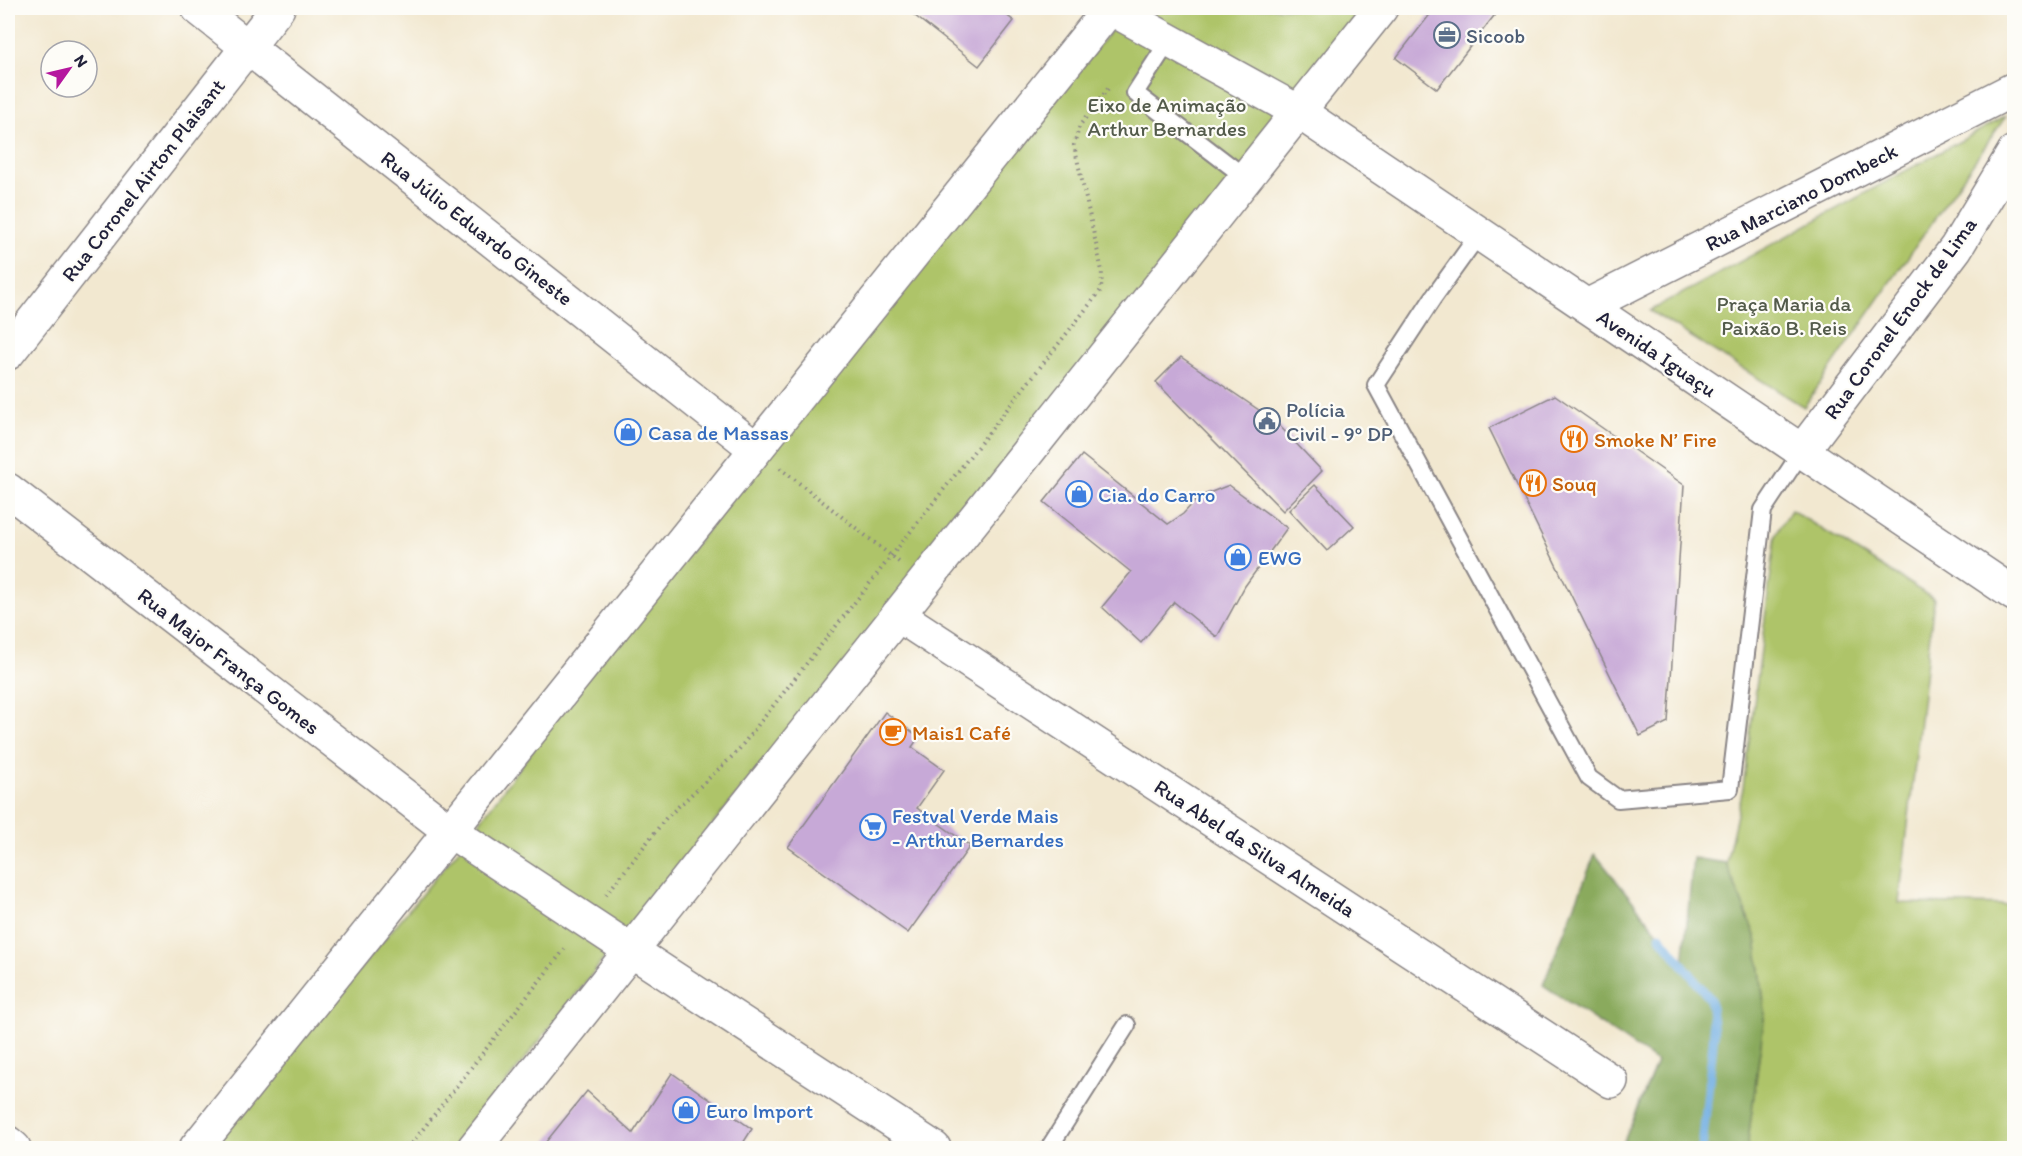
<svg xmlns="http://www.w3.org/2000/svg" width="2022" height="1156" font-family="Itim,sans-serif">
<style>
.green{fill:#aec469;stroke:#687352;stroke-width:1.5}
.forest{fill:#8aaa5d;stroke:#56664c;stroke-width:1.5}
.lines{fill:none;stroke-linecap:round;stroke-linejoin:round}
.stream{stroke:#70ade2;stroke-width:9}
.building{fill:#c7a9d7}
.service-casing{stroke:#8a8586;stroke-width:20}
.minor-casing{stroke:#8a8586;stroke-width:36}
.secondary-casing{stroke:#8a8586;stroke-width:36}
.primary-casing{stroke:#8a8586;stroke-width:36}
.path{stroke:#8a8586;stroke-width:4;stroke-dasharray:1.5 4.5;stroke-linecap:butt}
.service{stroke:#fff;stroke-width:16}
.minor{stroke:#fff;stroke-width:33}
.secondary{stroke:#fff;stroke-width:33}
.primary{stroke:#fff;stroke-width:33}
.labels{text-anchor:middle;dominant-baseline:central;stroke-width:4.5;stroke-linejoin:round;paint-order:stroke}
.service-label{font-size:21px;fill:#4e5e75;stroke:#fdfcf7;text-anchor:start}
.park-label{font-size:21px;fill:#535b4b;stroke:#fdfcf7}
.street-label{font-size:21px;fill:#22223b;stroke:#fdfcf7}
.shop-label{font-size:21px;fill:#366cbe;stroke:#fdfcf7;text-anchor:start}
.food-label{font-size:21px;fill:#c56008;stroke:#fdfcf7;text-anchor:start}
</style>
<rect width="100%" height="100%" fill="#fdfcf7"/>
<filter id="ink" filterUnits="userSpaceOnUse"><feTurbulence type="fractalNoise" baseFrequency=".0167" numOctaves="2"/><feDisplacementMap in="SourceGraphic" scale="12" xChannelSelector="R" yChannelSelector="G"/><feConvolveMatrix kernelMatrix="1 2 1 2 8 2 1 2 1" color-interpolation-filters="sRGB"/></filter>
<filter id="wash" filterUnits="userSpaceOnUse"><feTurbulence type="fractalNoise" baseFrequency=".008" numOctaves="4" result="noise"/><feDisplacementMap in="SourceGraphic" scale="24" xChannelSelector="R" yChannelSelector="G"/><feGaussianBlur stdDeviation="1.35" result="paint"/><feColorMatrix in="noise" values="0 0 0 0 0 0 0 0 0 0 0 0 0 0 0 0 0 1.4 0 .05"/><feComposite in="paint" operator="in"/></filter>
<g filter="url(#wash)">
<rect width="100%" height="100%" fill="#f2e8d0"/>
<!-- green -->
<path class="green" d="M1129 8H1378L626 931 455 1148H211L465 842 566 704Z
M2006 116 1804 407 1650 311Z
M1791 510 1934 599 1899 903 2014 905V1148H1747L1765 1012 1756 938 1726 863 1743 788 1776 534Z"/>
<!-- forest -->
<path class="forest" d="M1595 854 1683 964 1693 858 1726 863 1756 938 1765 1012 1747 1148H1634L1624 1141 1657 1062 1543 985Z"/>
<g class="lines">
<!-- stream -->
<path class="stream" d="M1660 936 1710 999 1714 1034 1702 1148"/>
</g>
<g id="blocks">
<!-- building -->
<path class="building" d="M905 8H997L1014 21 979 66Z
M1435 8H1492L1497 12 1437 89 1396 58Z
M1181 357 1275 421 1322 471 1283 511 1156 382Z
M1555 395 1684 485 1668 722 1640 736 1489 428Z
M1082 455 1168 524 1183 514 1199 497 1229 485 1287 528 1245 586 1217 637 1174 602 1141 643 1102 607 1131 572 1044 502Z
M1315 485 1354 526 1327 551 1289 510Z
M885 712 919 737 912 747 944 770 917 808 970 846 908 933 788 847Z
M672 1073 752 1129 740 1148H541L587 1091 633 1133Z"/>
</g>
</g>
<g filter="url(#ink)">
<use href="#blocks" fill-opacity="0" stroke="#8a8586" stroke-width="1.5"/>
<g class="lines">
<defs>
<path id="service" d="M1170 39 1135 93 1246 178
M1479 234 1433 298 1376 385 1589 778 1618 799 1730 789 1763 510 1802 451
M1049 1148 1127 1025"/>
<path id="minor" d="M198 8 756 449
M1587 306 2014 89
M8 353 278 8
M1802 451 1956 248 2014 152
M898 615 1611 1081
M8 1143 14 1148"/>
<path id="secondary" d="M1299 112 2014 594
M8 490 450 831
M632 951 934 1148"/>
<path id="primary" d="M1110 8 1299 112
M450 831 632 951
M196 1148 1110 8
M474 1148 1381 8"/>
</defs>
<!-- service casing -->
<use href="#service" class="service-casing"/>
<!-- minor casing -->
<use href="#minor" class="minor-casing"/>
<!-- secondary casing -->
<use href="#secondary" class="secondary-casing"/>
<!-- primary casing -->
<use href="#primary" class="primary-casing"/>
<!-- path -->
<path class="path" d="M780 468 899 562
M606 895 666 818 736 753 1101 290 1102 271 1074 145 1080 125 1110 86
M408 1148 567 946"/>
<!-- service -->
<use href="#service" class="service"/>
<!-- minor -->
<use href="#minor" class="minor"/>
<!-- secondary -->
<use href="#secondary" class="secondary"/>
<!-- primary -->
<use href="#primary" class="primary"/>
</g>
</g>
<!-- icons -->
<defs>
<symbol id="office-ring" viewBox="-11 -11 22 22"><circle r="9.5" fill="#fdfcf7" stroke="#5c6f8a" stroke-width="1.5"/><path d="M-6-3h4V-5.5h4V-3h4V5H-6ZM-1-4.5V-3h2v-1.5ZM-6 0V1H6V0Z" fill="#5c6f8a"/></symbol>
<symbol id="civic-ring" viewBox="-11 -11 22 22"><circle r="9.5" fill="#fdfcf7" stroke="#5c6f8a" stroke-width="1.5"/><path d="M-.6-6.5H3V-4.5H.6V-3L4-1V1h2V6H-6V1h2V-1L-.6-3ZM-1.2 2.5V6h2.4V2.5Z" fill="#5c6f8a"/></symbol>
<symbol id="shop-ring" viewBox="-11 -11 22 22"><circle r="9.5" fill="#fdfcf7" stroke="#3f7fe0" stroke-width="1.5"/><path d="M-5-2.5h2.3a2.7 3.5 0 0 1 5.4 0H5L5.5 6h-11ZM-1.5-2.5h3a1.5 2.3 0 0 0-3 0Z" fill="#3f7fe0"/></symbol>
<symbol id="restaurant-ring" viewBox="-11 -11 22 22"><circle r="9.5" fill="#fdfcf7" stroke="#e8710a" stroke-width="1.5"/><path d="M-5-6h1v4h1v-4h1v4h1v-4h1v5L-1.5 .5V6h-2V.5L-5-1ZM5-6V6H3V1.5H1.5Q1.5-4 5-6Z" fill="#e8710a"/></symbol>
<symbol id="cafe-ring" viewBox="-11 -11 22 22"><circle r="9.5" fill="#fdfcf7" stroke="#e8710a" stroke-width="1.5"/><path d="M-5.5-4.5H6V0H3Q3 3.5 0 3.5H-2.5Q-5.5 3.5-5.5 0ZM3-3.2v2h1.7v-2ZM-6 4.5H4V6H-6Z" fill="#e8710a"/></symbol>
<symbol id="supermarket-ring" viewBox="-11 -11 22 22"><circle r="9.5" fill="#fdfcf7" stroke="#3f7fe0" stroke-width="1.5"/><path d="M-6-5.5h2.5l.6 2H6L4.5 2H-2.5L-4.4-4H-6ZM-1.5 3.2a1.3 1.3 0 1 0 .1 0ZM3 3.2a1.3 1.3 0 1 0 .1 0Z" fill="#3f7fe0"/></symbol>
</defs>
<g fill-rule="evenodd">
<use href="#office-ring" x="1432" y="20" width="30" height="30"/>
<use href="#civic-ring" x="1252" y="406" width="30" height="30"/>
<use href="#shop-ring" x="613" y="417" width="30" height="30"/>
<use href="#restaurant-ring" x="1559" y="424" width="30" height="30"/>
<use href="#restaurant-ring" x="1518" y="468" width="30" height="30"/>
<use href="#shop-ring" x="1064" y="479" width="30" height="30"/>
<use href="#shop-ring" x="1223" y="542" width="30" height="30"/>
<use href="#cafe-ring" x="878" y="717" width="30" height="30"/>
<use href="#supermarket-ring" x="858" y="812" width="30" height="30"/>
<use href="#shop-ring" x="671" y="1095" width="30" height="30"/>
</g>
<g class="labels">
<!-- service labels -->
<g class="service-label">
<text x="1466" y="35">Sicoob</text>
<text x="1286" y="409">Polícia<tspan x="1286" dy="24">Civil - 9º DP</tspan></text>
</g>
<!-- park labels -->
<g class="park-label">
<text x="1167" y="104">Eixo de Animação<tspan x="1167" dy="24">Arthur Bernardes</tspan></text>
<text x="1784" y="303">Praça Maria da<tspan x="1784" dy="24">Paixão B. Reis</tspan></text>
</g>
<!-- street labels -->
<g class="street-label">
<text transform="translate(143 180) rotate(-52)">Rua Coronel Airton Plaisant</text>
<text transform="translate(1801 197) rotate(-27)">Rua Marciano Dombeck</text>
<text transform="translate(477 228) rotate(38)">Rua Júlio Eduardo Gineste</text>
<text transform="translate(1900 318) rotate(-54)">Rua Coronel Enock de Lima</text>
<text transform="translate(1657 353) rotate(34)">Avenida Iguaçu</text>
<text transform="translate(229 661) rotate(38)">Rua Major França Gomes</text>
<text transform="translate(1255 848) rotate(33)">Rua Abel da Silva Almeida</text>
</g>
<!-- shop labels -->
<g class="shop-label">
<text x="648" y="432">Casa de Massas</text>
<text x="1098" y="494">Cia. do Carro</text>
<text x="1258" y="557">EWG</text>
<text x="892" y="815">Festval Verde Mais<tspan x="892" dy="24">- Arthur Bernardes</tspan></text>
<text x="706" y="1110">Euro Import</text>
</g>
<!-- food labels -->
<g class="food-label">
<text x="1594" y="439">Smoke N’ Fire</text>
<text x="1552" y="483">Souq</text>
<text x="912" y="732">Mais1 Café</text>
</g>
</g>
<!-- margin -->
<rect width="2022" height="1156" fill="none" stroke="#fdfcf7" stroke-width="30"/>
<!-- north arrow -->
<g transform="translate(69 69) rotate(56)"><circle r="28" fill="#fdfcf7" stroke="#a5a5ac" stroke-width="1.5"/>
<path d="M0-4.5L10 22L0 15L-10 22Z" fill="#b5179e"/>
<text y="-9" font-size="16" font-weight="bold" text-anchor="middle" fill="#22223b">N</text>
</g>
</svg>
